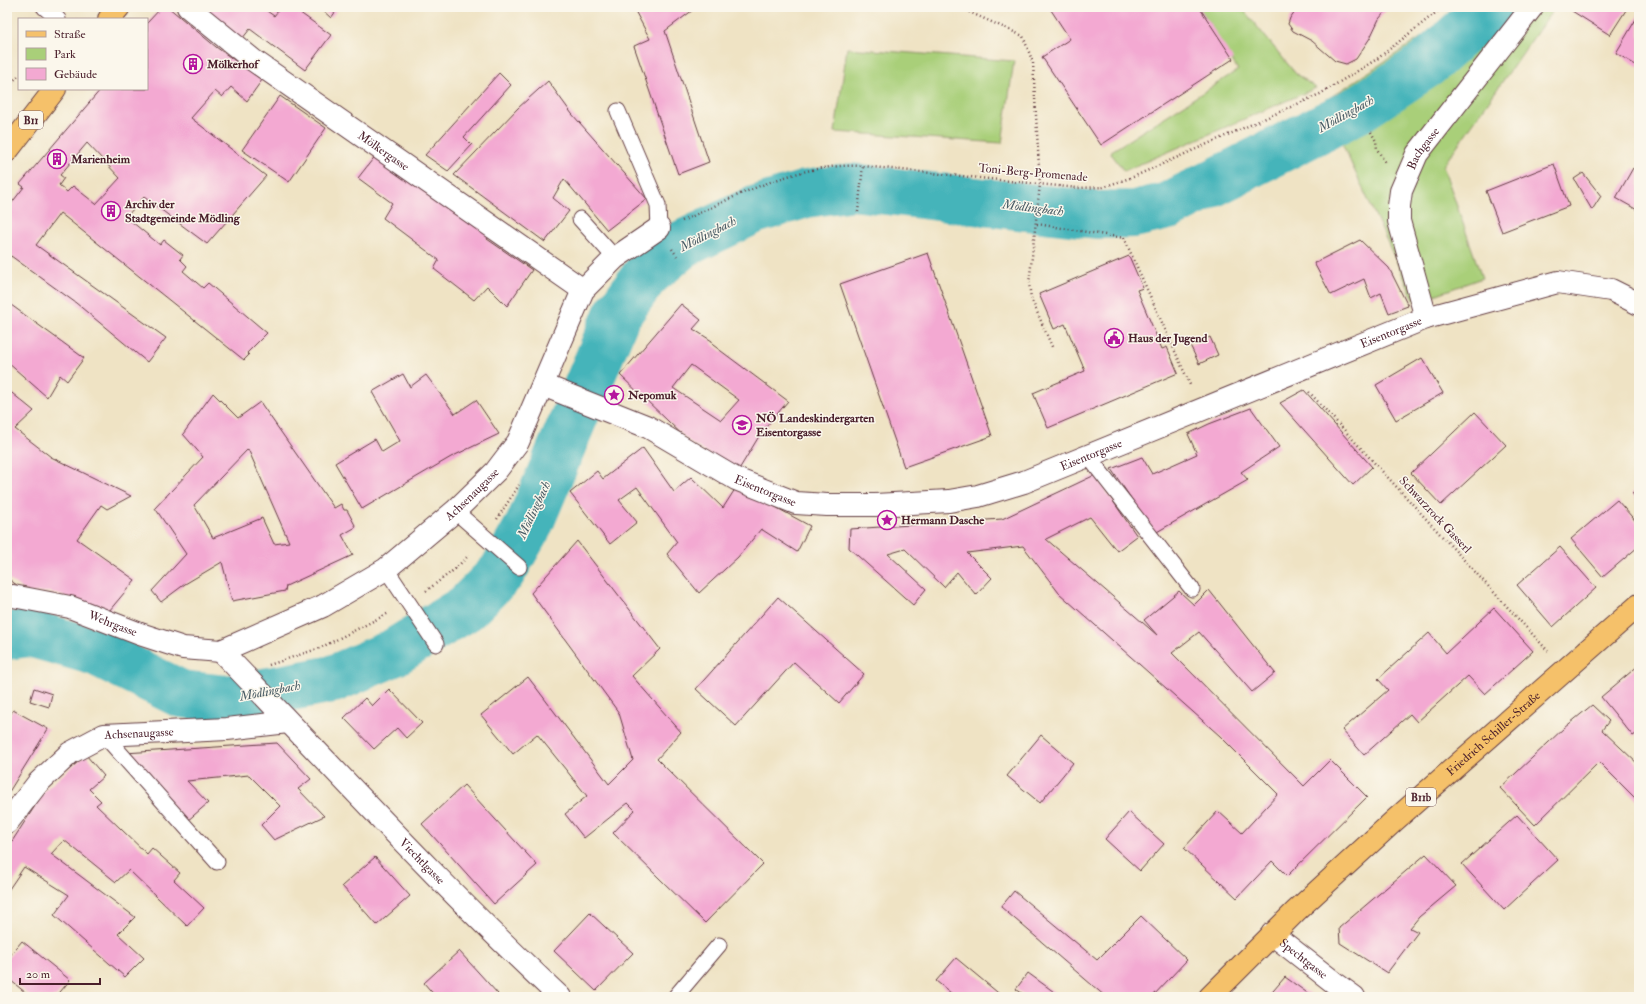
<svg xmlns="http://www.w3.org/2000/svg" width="1646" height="1004" font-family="'IM FELL Double Pica',serif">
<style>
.green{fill:#a9cf79;stroke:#7a7752}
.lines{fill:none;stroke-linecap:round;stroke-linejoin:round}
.river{stroke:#44b4ba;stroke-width:48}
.building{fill:#f3a9d2;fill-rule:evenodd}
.service-casing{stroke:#633c42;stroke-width:17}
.pedestrian-casing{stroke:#633c42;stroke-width:24}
.minor-casing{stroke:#633c42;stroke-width:24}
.primary-casing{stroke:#633c42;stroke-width:24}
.path{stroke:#633c42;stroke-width:2.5;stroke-dasharray:1 3;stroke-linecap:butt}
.service{stroke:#fff;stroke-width:15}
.pedestrian{stroke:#fff;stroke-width:22}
.minor{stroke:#fff;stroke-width:22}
.primary{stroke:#f5c16b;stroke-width:22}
.labels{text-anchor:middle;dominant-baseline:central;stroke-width:3;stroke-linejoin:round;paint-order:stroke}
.shield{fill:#fbf7ec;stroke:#7f6065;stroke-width:1}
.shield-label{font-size:11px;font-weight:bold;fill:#4a1f2b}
.poi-label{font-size:12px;font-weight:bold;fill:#4a1f2b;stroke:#fbf7ec;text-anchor:start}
.street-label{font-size:12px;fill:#4a1f2b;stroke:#fbf7ec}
.water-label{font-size:13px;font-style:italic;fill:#485b64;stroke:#fbf7ec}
</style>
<rect width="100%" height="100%" fill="#fbf7ec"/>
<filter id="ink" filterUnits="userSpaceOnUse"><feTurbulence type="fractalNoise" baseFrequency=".025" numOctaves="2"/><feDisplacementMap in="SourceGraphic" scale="8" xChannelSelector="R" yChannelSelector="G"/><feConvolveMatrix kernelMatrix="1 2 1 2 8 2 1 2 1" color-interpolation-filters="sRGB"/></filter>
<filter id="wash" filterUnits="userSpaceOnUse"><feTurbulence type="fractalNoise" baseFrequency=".012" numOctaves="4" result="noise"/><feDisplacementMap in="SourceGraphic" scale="16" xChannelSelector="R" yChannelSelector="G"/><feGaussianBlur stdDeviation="0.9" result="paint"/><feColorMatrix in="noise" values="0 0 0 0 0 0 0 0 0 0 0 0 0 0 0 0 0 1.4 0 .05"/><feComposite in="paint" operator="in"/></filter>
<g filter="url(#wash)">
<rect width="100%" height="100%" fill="#efe3c4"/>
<!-- green -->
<path class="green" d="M1199 7H1241L1296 74 1316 88 1124 171 1110 152 1238 70Z
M1458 7H1555L1443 166 1482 278 1415 302 1323 102 1431 31Z
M847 48 1014 61 1002 143 835 132Z"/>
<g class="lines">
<!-- river -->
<path class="river" d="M7 636 29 633 96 652 181 694 227 699 333 679 393 653 466 608 502 572 529 525 617 315 645 276 683 244 754 210 806 194 852 187 1097 215 1134 214 1168 206 1359 109 1427 64 1490 7"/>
</g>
<g id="blocks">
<!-- building -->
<path class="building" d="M162 7H168L216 47 262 80 247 101 231 87 222 97 215 91 191 118 266 176 207 244 144 197 126 217 160 245 164 240 183 255 180 259 187 266 183 271 203 288 208 283 267 333 247 353 249 355 244 360 60 213 36 245 166 338 147 362 76 303 11 256 7 261V209L24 187 20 184 101 89H147V23ZM87 143 120 178 96 204 73 186 67 192 59 185 64 178 60 175Z
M201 7H270L267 11 274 16 281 7H292L331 35 305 70 250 29 238 44Z
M319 7H339L331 18Z
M633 7H697L665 31 709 162 678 174 634 46 650 39Z
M1049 7H1199L1233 59 1101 145 1042 57 1070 39Z
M1298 7H1389L1379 19 1370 38 1356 59 1346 64 1335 61 1312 41 1293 31 1288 24 1290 18Z
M1574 7H1628L1610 35 1572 11Z
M1639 14V67L1616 53Z
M499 73 511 85 464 137 472 145 448 171 425 155Z
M548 81 572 114 647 199 607 230 564 179 553 198 569 211 545 242 454 175 518 108Z
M280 96 326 128 289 182 242 150Z
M376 155 492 231 487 239 532 270 507 306 487 286 474 300 434 269 439 260 383 218 392 203 358 178Z
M1554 164 1569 206 1502 232 1486 191Z
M1633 168 1639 171V211L1616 198Z
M1583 173 1601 196 1592 210 1574 179Z
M1360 240 1389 268 1408 306 1389 313 1381 293 1371 298 1364 279 1331 295 1314 263Z
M928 253 992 436 904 467 840 284Z
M1129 256 1143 288 1137 290 1162 349 1167 347 1178 373 1048 428 1033 393 1085 371 1065 324 1054 329 1039 294Z
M7 302 84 358 67 381 60 375 47 397 7 362Z
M681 304 701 320 693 329 712 341 713 345 788 401 761 433 738 471 692 444 620 375ZM691 365 739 400 721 420 673 388Z
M1210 337 1218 355 1199 364 1190 345Z
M1422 358 1443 393 1396 420 1376 385Z
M403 374 410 387 426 375 455 414 476 400 499 434 451 457 362 509 335 463 375 439 382 452 400 441 372 392Z
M7 389 34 411 15 429 51 457 131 496 107 509 101 505 77 539 135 580 109 611 50 592 28 593 7 578Z
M1304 390 1372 467 1353 485 1280 403Z
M213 393 238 418 260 402 334 508 341 504 344 510H347L356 527 342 535 353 555 286 586 285 591 232 601 222 562 185 584 161 602 152 591 186 554 155 508 203 457 183 434ZM248 449 289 542 274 544 262 518 213 538 194 505Z
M1251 408 1279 447 1241 472 1248 480 1155 533 1111 469 1142 457 1152 474 1197 454 1188 434 1209 424Z
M1475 412 1506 445 1441 505 1411 473Z
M643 448 674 492 691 477 723 508 737 486 810 526 797 552 761 529 738 557 699 593 667 554 677 542 637 487 619 500 637 522 610 544 570 493 597 471 603 479Z
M1095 475 1137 536 1117 551 1090 517 1046 539 1157 635 1144 620 1179 591 1194 605 1209 590 1275 673 1252 692 1199 632 1172 653 1304 786 1330 760 1367 797 1287 876 1272 861 1237 898 1184 848 1218 811 1242 833 1278 794 1220 736 1059 593 1023 546 967 553 992 578 976 595 957 572 944 587 905 549 888 554 926 589 913 605 849 548 850 529 1002 519Z
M1639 487V502L1632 493Z
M1617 500 1639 525V546L1603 577 1571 539Z
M577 541 660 649 632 676 681 732 657 759 763 864 705 923 613 833 635 810 628 803 584 838 565 814 587 796 537 734 513 754 481 715 528 677 609 784 633 760 619 713 531 593Z
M1560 547 1596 588 1553 627 1517 585Z
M778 597 864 674 839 703 794 662 736 726 696 689Z
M1494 608 1533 651 1485 694 1468 676 1417 722 1410 714 1364 755 1342 730 1388 690 1378 679 1429 633 1446 653Z
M1639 665V732L1633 736 1601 697Z
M34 688 52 694 49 707 30 701Z
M389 689 422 723 406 738 397 728 374 749 344 718 365 698 372 706Z
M1592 705 1609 721 1602 730 1639 765V802L1599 762 1535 825 1500 788 1564 728Z
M13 710 48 729 7 795V719Z
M1041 735 1073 763 1040 803 1007 776Z
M277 743 311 779 298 789 324 816 274 840 261 825 280 806 249 775 187 781 208 803 186 822 125 753Z
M86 755 104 776 89 789 101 801 96 805 147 854 152 848 180 873 174 880 204 908 187 926 129 870 116 882 64 840 51 854 135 917 118 934 144 958 125 977 54 915 69 895 24 867 7 892V849L46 789Z
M464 785 537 865 494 904 422 824Z
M1129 812 1164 844 1140 871 1105 839Z
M1517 815 1558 860 1504 910 1462 864Z
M1426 854 1456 886 1419 917 1410 928 1418 932 1387 973 1340 943 1339 928Z
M375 857 410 896 377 925 342 886Z
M1014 891 1097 960 1141 916 1187 960 1152 997H1106L1001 907Z
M590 913 633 953 596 991 554 951Z
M22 941 70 980 56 997H31L10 980 7 982V959Z
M459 951 498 994 495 997H436L424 983Z
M956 958 1003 997H956L936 981Z
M1028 973 1061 997H1027L1016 989Z
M1285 977 1313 997H1268Z"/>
</g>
</g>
<g filter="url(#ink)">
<use href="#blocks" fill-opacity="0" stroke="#633c42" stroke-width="1"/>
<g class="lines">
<defs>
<path id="service" d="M44 7 58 19
M618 111 658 205 659 228
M580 219 615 258
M1088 456 1192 589
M455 511 519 567
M386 569 436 644
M104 735 217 862
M675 997 719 945"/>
<g id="pedestrian">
<path id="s1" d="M1426 318 1399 221V206L1401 191 1417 154 1532 7"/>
</g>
<g id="minor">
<path id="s2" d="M188 7 253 60 583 290"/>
<path id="s3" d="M543 385 648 427 736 479 796 503 827 505H875L949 501 978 496 1024 482 1426 318 1558 282 1611 290 1639 304"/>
<path id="s4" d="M13 596 70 607 140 634 183 648 221 651 323 606 386 569 455 511 496 471 518 442 583 290 615 258 659 228"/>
<path id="s5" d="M221 651C333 767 442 887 560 997"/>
<path id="s6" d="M7 823 38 783 70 753 104 735 227 729 288 722"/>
<path id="s7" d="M1272 934 1336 984 1354 997"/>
</g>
<g id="primary">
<path d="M109 19 119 7"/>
<path d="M7 151 55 89"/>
<path id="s8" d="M1210 997 1296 911 1395 820 1639 605"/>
</g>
</defs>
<!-- service casing -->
<use href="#service" class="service-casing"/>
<!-- pedestrian casing -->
<use href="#pedestrian" class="pedestrian-casing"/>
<!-- minor casing -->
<use href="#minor" class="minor-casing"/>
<!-- primary casing -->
<use href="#primary" class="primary-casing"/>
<!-- path -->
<path class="path" d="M958 7 1023 36 1033 63 1040 184 1029 284 1031 298 1053 349
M7 89 19 74
M1371 132 1376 141 1377 149 1386 164
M858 212 863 166
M682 221C739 195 798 162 863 166L1078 188 1103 187 1133 177 1320 94 1377 59 1443 7
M1037 224 1124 238 1191 387
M672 249 677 256
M1309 392 1548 651
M497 519 519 485
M426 591 455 569 471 553
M269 665 320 648 389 613"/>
<!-- service -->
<use href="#service" class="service"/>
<!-- pedestrian -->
<use href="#pedestrian" class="pedestrian"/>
<!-- minor -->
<use href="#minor" class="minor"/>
<!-- primary -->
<use href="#primary" class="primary"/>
</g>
</g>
<!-- icons -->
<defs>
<symbol id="building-ring" viewBox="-11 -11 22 22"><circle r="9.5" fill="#fbf7ec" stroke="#b5179e" stroke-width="1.5"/><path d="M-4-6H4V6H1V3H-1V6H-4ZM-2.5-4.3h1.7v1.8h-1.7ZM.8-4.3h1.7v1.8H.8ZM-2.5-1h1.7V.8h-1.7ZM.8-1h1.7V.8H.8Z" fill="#b5179e"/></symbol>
<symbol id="civic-ring" viewBox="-11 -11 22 22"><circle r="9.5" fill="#fbf7ec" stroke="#b5179e" stroke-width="1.5"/><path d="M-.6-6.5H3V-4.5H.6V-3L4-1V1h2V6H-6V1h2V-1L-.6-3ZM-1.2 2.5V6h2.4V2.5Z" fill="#b5179e"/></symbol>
<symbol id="sight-ring" viewBox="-11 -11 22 22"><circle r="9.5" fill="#fbf7ec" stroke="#b5179e" stroke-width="1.5"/><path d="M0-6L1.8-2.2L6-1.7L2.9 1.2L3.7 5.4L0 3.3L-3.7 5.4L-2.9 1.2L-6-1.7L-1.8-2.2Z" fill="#b5179e"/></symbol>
<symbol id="school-ring" viewBox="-11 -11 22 22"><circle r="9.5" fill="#fbf7ec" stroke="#b5179e" stroke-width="1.5"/><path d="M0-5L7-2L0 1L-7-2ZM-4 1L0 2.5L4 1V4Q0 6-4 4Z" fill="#b5179e"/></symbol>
</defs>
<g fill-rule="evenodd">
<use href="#building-ring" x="182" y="53" width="22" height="22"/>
<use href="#building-ring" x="46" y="148" width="22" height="22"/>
<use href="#building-ring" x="100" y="200" width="22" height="22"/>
<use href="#civic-ring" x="1103" y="327" width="22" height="22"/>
<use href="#sight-ring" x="603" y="384" width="22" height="22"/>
<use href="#school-ring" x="731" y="414" width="22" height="22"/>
<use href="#sight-ring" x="876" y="509" width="22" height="22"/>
</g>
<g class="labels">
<!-- shield labels -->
<g class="shield">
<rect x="19" y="111" width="24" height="18" rx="3"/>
<rect x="1406" y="788" width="30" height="18" rx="3"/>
</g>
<g class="shield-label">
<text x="31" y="120">B11</text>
<text x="1421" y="797">B11b</text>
</g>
<!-- poi labels -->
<g class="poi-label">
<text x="207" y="64">Mölkerhof</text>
<text x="71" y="159">Marienheim</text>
<text x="125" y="204">Archiv der<tspan x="125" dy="14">Stadtgemeinde Mödling</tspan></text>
<text x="1128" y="338">Haus der Jugend</text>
<text x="628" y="395">Nepomuk</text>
<text x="756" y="418">NÖ Landeskindergarten<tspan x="756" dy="14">Eisentorgasse</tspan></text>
<text x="901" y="520">Hermann Dasche</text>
</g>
<!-- street labels -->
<g class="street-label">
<text stroke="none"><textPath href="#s1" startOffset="179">Bachgasse</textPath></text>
<text stroke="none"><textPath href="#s2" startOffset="243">Mölkergasse</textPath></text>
<text transform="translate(1033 173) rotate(5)">Toni-Berg-Promenade</text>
<text stroke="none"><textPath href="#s3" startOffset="907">Eisentorgasse</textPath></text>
<text stroke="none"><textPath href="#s3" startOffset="583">Eisentorgasse</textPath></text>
<text stroke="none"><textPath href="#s3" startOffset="247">Eisentorgasse</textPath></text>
<text stroke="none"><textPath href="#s4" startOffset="515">Achsenaugasse</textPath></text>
<text transform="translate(1435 515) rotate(47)">Schwarzrock Gasserl</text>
<text stroke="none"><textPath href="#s4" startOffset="104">Wehrgasse</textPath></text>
<text stroke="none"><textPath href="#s8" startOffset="387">Friedrich Schiller-Straße</textPath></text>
<text stroke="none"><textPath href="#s6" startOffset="168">Achsenaugasse</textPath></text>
<text stroke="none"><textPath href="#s5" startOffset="291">Viechtlgasse</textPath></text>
<text stroke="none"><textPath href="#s7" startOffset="40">Spechtgasse</textPath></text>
</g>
<!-- water labels -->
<g class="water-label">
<text transform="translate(1346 114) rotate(-29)">Mödlingbach</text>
<text transform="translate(1033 208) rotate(7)">Mödlingbach</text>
<text transform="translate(708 234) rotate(-27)">Mödlingbach</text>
<text transform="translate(534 510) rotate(-65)">Mödlingbach</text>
<text transform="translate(270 691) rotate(-11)">Mödlingbach</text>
</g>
</g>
<!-- margin -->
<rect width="1646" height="1004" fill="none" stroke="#fbf7ec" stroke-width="24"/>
<!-- legend -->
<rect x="18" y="18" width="130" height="72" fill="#fbf7ec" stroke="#b4a19f"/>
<rect x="26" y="31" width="20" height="6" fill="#f5c16b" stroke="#b4a19f"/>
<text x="54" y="38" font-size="12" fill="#4a1f2b">Straße</text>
<rect x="26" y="48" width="20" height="12" fill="#a9cf79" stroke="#b4a19f"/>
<text x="54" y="58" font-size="12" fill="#4a1f2b">Park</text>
<rect x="26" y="68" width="20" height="12" fill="#f3a9d2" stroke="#b4a19f"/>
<text x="54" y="78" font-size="12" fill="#4a1f2b">Gebäude</text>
<!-- scale -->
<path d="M20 978v6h80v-6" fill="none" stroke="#4a1f2b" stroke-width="2"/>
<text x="26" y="978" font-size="12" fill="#4a1f2b" stroke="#fbf7ec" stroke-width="3" paint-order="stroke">20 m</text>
</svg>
